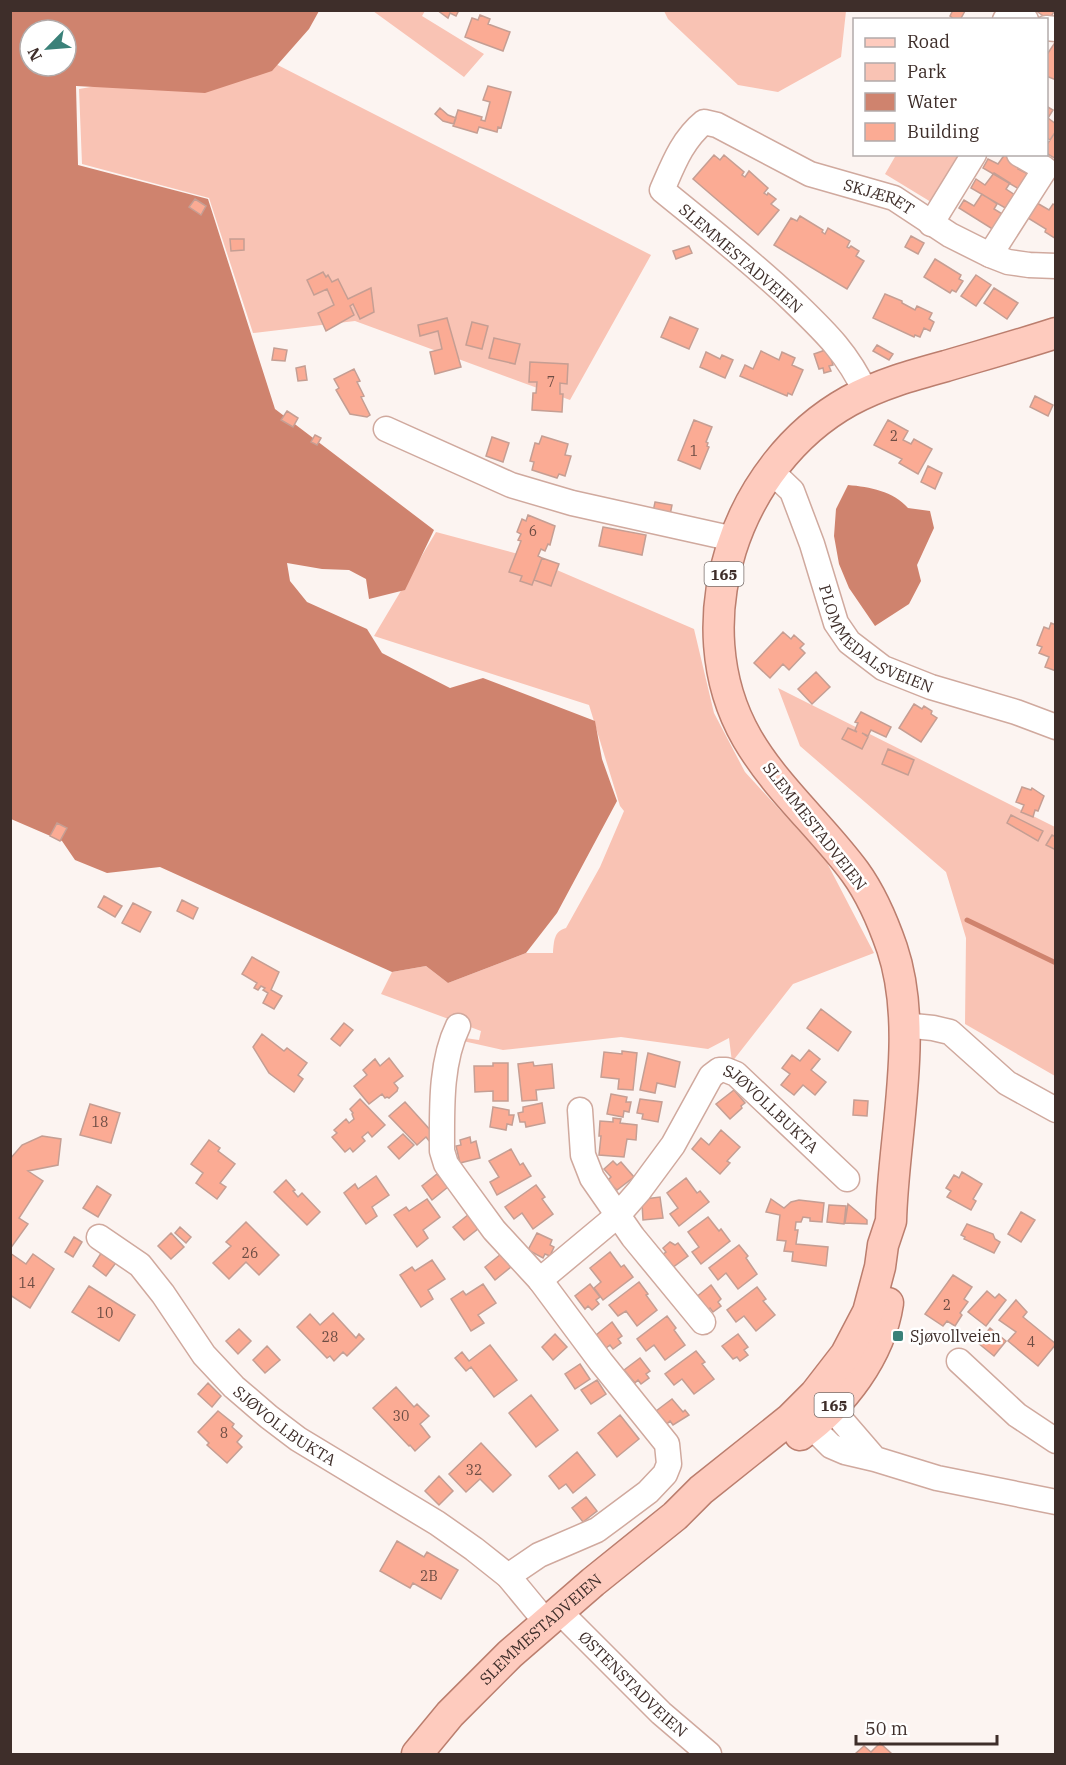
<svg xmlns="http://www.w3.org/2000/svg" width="1066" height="1765" font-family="'IBM Plex Serif',serif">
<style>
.green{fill:#f9c3b4}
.water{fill:#cf836e;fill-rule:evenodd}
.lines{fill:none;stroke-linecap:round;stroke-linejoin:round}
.stream{stroke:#cf836e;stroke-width:5}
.building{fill:#fbab94;stroke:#c59e93;stroke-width:1.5}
.minor-casing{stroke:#d0a99e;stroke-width:27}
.major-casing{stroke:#bb7e6e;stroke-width:33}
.minor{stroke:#fff;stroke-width:24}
.major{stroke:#fecbbe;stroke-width:30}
.poi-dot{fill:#3a8179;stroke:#fff;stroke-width:2}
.labels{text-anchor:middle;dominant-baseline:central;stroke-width:5;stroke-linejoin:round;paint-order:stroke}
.number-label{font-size:14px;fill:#6d4d44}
.shield{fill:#fff;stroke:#786d6a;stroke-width:1.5}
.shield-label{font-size:15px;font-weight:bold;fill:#3e2e2a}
.street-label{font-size:16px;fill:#3e2e2a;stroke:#fff}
.poi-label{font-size:16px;fill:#3e2e2a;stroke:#fff;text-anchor:start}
</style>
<rect width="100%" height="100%" fill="#fcf4f1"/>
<!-- green -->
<path class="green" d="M373 11H425L422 16 484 54 464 77Z
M664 11H846L841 57 778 92 738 85 668 19Z
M256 54 651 255 570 400 355 321 253 333 209 198 82 164 79 89 251 59Z
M896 155H959L931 202 885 174Z
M436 532 522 555 694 629 714 713 745 772 825 859 874 953 793 984 732 1062 729 1038 708 1049 621 1037 503 1050 463 1041 465 1038 479 1040 481 1031 381 994 392 972 426 966 448 983 526 953H553C554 941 554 931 566 928L600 867 624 811 620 806 589 705 374 636Z
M778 688 1055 827V1076L965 1024 966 938 946 872 800 746Z"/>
<!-- water -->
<path class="water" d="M11 11H319L309 29 272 71 205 93 76 86 78 165 208 199 275 409 434 530 405 590 369 599 366 579 349 570 322 569 287 563 290 581 307 602 367 629 382 653 450 688 483 678 595 721 602 759 617 801 557 913 526 953 448 983 426 966 392 972 160 867 107 873 75 860 62 841 11 819ZM30 30H66V66H30Z
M848 485C870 487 893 491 908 508L930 511 934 528 917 565 921 581 909 604 875 626 849 588 839 564 834 536 836 509Z"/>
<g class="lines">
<!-- stream -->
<path class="stream" d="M967 920 1056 963"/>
</g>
<!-- building -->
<path class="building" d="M437 10H459L456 16 450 13 448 18Z
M953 10H964L965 11 960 20H955L950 16Z
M1035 10H1055L1049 20Z
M480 15 490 19 488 24 510 32 503 51 465 37 472 18 478 20Z
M1056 41V80L1046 76V56Z
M488 86 511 92 501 128 498 127 497 132 479 127 477 133 453 126 458 110 482 117 481 120 485 121 490 102 483 100Z
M1046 106 1053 110 1048 118 1056 124V131L1050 140 1046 137Z
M440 108 448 115 456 118 454 124 443 121 435 114Z
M1056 131V159L1046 153V146Z
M1005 154H1010L1022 162 1018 169 1028 174 1019 189 983 168 988 159 998 164Z
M714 155 720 160 724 155 744 172 742 175 745 177 749 171 768 188 764 193 767 195 768 193 776 199 771 204 779 210 758 235 693 179Z
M994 173 1010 183 1006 189 1015 195 1007 209 971 188 976 179 985 185Z
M982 194 997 204 994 209 1004 215 994 230 959 208 964 200 974 206Z
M195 199 206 206 201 215 189 207Z
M1037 203 1049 210 1053 204 1056 206V239L1045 232 1046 229 1028 218Z
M800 216 823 230 822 232 825 234 828 228 850 241 847 247 849 248 851 246 859 251 856 256 864 261 847 289 774 245 791 218 797 221Z
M911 236 924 243 918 254 905 247Z
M230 239H244V250L231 251Z
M689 246 692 253 676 259 673 251Z
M935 259 961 275 959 279 963 281 956 292 952 290 950 293 924 277Z
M323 272 326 277 328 275 332 282 338 279 348 299 371 288 374 312 360 319 353 304 350 306 354 315 326 331 318 313 334 305 327 289 314 295 307 280Z
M976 275 991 285 976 306 961 296Z
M994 288 1018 303 1007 319 984 303Z
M885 294 902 301V303L915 310 917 306 932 313 929 319 934 322 930 331 924 328 920 337 915 335 914 337 873 318Z
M670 317 698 329 689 349 661 337Z
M447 318 461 367 435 374 430 352 442 349 438 331 420 336 418 325Z
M472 322 488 326 482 349 466 345Z
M494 338 520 344 515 364 489 358Z
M877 345 893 354 889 360 873 351Z
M274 348 287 350 285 361 272 360Z
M828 349 833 365 829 366 831 371 824 373 823 368 819 369 814 354Z
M761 351 779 360 782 352 795 358 792 365 803 370 792 395 788 393 787 396 740 376 745 365 753 369Z
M706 352 720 359 722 355 733 360 725 378 700 367Z
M530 362 568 364 567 384 560 383V394H563L562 412 532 410 533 393H536L537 382H529Z
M305 366 307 380 298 381 296 368Z
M354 369 360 381 357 382 364 396 361 397 370 415 367 417 350 414 336 390 339 388 334 379Z
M1035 396 1053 405 1048 416 1030 407Z
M287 411 298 418 293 427 281 420Z
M694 420 712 427 706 442 708 443 707 446 709 447 700 469 678 460Z
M888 420 908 431 903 440 911 444 914 439 932 449 918 474 899 463 902 459 874 445Z
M315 435 321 438 317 445 311 442Z
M542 436 568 444 565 455 571 456 565 476 559 474 557 478 532 470 534 462 530 461 535 443 539 444Z
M492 437 509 443 503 462 486 456Z
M928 466 942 473 935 489 921 482Z
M655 502 672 505 670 515 653 512Z
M528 515 555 526 550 545 548 544 545 551 541 549 538 556 542 558 532 585 520 581 522 576 509 572 521 541 518 540 521 534 517 532 522 519 526 521Z
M603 527 646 535 642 555 599 546Z
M542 558 559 564 551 586 534 580Z
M1051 623 1056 625V671L1045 667 1049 657 1039 653 1042 647 1037 645 1044 627 1049 629Z
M783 632 791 639 794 635 804 644 800 648 805 653 789 670 783 664 770 678 754 663Z
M816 672 830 687 812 704 798 689Z
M914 704 922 709 924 706 932 711 931 714 937 718 921 742 899 728Z
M861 712 891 727 886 737 871 730 868 736 862 733 868 737 862 749 842 739 848 728 857 732 855 730 858 723 855 722Z
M888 749 914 760 908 775 882 764Z
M1022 787 1031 790 1032 788 1044 796 1038 811 1035 810 1033 817 1021 812 1024 805 1016 802Z
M1011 815 1043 831 1038 841 1007 823Z
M57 823 67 828 60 841 50 836Z
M1052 835 1056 837V850L1046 845Z
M104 896 122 906 115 917 98 907Z
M182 900 198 908 193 919 177 911Z
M133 903 151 912 140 932 122 923Z
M252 957 279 972 271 990 282 996 274 1009 263 1003 268 993 263 990 265 988 261 986 258 990 254 988 257 983 242 974Z
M821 1009 851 1032 838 1051 807 1028Z
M344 1023 353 1030 340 1046 331 1039Z
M262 1034 284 1051 287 1048 307 1063 298 1075 303 1079 294 1092 269 1073 253 1047Z
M809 1050 820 1059 811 1070 826 1082 815 1095 803 1085 794 1095 781 1085 790 1074 782 1068 792 1055 800 1061Z
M622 1051 637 1053 633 1090 618 1089 619 1079 601 1077 604 1052 622 1054Z
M648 1053 680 1062 675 1087 657 1083 655 1093 640 1090Z
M389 1058 403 1076 394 1083 398 1088 397 1091 389 1098 387 1097 385 1098 382 1094 369 1104 354 1086 367 1075 363 1070 375 1059 380 1066Z
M533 1062 534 1066 552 1064 554 1088 536 1090 537 1100 522 1101 518 1064Z
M493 1063H508V1101H493V1091L475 1092 474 1066H493Z
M734 1090 745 1103 741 1106 742 1108 730 1119 716 1104Z
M611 1094 627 1097 626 1102H631L629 1112 624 1111 623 1117 607 1114Z
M360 1099 385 1125 372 1137 368 1132 362 1137 365 1141 353 1152 350 1148 345 1152 332 1137 337 1133 334 1130 346 1119 349 1123 354 1119 352 1114 353 1113 350 1109Z
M640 1099 662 1102 658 1122 642 1119 643 1114 637 1113Z
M854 1100 868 1101 867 1116 853 1115Z
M405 1102 432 1132 435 1138 430 1142 426 1137 417 1145 389 1116Z
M542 1103 545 1123 526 1127 525 1122H520L518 1113 523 1112V1107Z
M90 1104 120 1113 111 1143 80 1135Z
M493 1107 509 1110V1115H514L512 1125 507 1124 506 1130 490 1127Z
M613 1118 621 1119 620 1123 637 1125 636 1140 627 1139 624 1157 599 1155 601 1136H599L600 1121 613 1122Z
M721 1130 740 1147 727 1161 730 1163 720 1174 692 1149 701 1138 709 1145Z
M403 1134 414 1145 399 1159 388 1147Z
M42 1136 61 1139 58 1165 28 1171 43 1181 19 1218 28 1224 10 1249V1159L22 1145Z
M470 1137 471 1143 476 1141 480 1158 460 1163 456 1146 461 1145 460 1140Z
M209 1140 220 1148 218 1151 235 1164 220 1183 226 1187 217 1199 196 1183 203 1173 191 1164Z
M511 1149 520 1165 523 1163 531 1176 497 1195 490 1182 499 1177 489 1161Z
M613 1161 617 1165 621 1162 634 1177 617 1190 607 1181 611 1177 604 1169Z
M962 1172 982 1184 973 1199 976 1201 971 1210 947 1197 951 1191 946 1188 954 1175 959 1178Z
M437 1174 448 1187 432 1200 422 1186Z
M376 1176 389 1195 372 1207 377 1216 366 1224 344 1193 355 1184 358 1189Z
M686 1178 697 1193 700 1191 709 1202 679 1226 670 1214 678 1208 667 1193Z
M286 1180 295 1190 293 1191 298 1197 302 1193 320 1212 307 1225 274 1192Z
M536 1185 545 1197 542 1199 553 1214 533 1229 522 1213 514 1219 505 1207Z
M97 1186 111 1195 98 1217 83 1208Z
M660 1197 663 1218 643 1220 642 1203H645V1199Z
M427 1199 440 1217 423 1230 428 1238 417 1247 394 1215 406 1207 409 1211Z
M771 1199 784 1208 791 1202 799 1200 824 1203 822 1222 810 1221V1218L803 1217 801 1222H796L795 1230H798L796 1244 828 1247 826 1266 792 1261 793 1252 784 1251 786 1241 777 1240 780 1215 766 1212Z
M848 1204 867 1220V1224L845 1223Z
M829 1205 846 1206 844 1224 827 1222Z
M1021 1212 1035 1220 1021 1242 1008 1234Z
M469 1214 479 1228 464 1240 453 1227Z
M708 1217 719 1231 721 1229 730 1241 701 1264 692 1252 699 1247 688 1232Z
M246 1222 279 1255 259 1275 246 1262 229 1279 213 1263 231 1246 226 1242Z
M967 1224 993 1234 995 1239 1000 1242 994 1253 964 1239 965 1237 961 1235Z
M180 1227 191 1237 186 1243 175 1233Z
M171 1233 184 1247 171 1259 158 1246Z
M537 1233 552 1240 550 1245 554 1247 550 1256 545 1254 543 1258 528 1250Z
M74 1237 82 1242 73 1257 65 1252Z
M670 1242 675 1245 678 1243 688 1256 672 1268 662 1255 666 1252 663 1248Z
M739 1245 748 1256 746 1258 757 1274 738 1289 726 1273 718 1280 709 1268Z
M103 1250 118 1260 106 1276 93 1266Z
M610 1252 621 1267 624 1265 633 1277 603 1300 594 1288 601 1282 590 1268Z
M10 1253 26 1264 33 1254 54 1269 30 1308 10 1295Z
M501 1254 511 1267 495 1280 485 1267Z
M432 1260 445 1279 428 1290 433 1299 421 1307 400 1275 412 1267 415 1271Z
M953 1275 972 1287 964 1299 968 1302 960 1313 962 1315 955 1326 947 1321 943 1326 925 1314Z
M639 1282 648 1294 646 1295 657 1310 637 1326 626 1311 618 1316 609 1305Z
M483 1284 496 1303 478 1315 484 1323 471 1331 451 1299 463 1291 466 1295Z
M590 1284 600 1297 596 1300 599 1304 592 1310 588 1306 585 1309 575 1296Z
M711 1285 721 1299 718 1302 721 1306 713 1312 710 1308 706 1311 695 1298Z
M89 1286 135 1315 119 1341 72 1312Z
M757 1287 766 1299 763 1301 775 1315 756 1331 744 1316 736 1322 727 1310Z
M987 1291 995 1298 999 1294 1006 1300 986 1326 968 1312Z
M1016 1300 1027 1312 1023 1317 1056 1344 1038 1366 1008 1341 1016 1332 999 1320Z
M333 1313 356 1338 359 1334 364 1339 347 1356 343 1352 334 1361 330 1356 327 1358 297 1327 310 1314 320 1325Z
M667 1316 676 1328 674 1330 685 1345 665 1360 654 1345 646 1351 637 1339Z
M612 1322 622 1336 618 1339 621 1343 613 1349 610 1345 606 1348 596 1335Z
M990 1328 1006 1341 994 1356 978 1343Z
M239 1329 251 1341 238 1354 226 1341Z
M555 1334 567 1347 553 1360 542 1347Z
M738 1334 748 1347 744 1350 748 1355 740 1361 737 1357 733 1359 722 1346Z
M490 1345 517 1380 494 1397 471 1367 466 1371 455 1358 462 1352 469 1361Z
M267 1346 280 1360 265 1373 253 1360Z
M696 1351 705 1362 702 1364 714 1379 694 1394 682 1379 674 1385 665 1374Z
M640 1358 650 1371 646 1374 649 1378 641 1384 638 1380 635 1383 624 1370Z
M580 1364 590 1379 575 1389 565 1374Z
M597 1380 606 1394 591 1404 581 1390Z
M208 1383 221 1396 212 1407 198 1394Z
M396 1387 414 1407 417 1404 429 1416 420 1424 430 1437 415 1451 410 1445 409 1446 373 1408Z
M531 1395 558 1430 536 1447 509 1413Z
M672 1399 683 1412 685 1410 689 1415 673 1425 670 1421 667 1424 656 1411Z
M218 1411 234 1424 232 1427 242 1436 237 1442 242 1447 227 1463 207 1445 209 1443 198 1432Z
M620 1415 639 1439 617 1457 598 1433Z
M481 1443 511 1475 493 1492 480 1479 466 1492 449 1474Z
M577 1452 595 1475 573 1493 566 1484 559 1489 549 1476Z
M439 1476 453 1491 439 1505 425 1491Z
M586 1497 597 1511 583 1522 572 1508Z
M397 1541 424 1557 427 1552 458 1570 441 1599 413 1583 410 1588 380 1571Z
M880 1743 892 1754H855L864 1746 871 1752Z"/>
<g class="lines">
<defs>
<g id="minor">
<path d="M1005 20 1010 12 1026 20"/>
<path d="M1046 28 1056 29"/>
<path d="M931 224 974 154"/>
<path d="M990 255 1045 169 1019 154"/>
<path id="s1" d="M866 393C847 352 824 331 792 300 751 261 706 226 662 190 673 165 682 140 704 122L717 125 810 174 894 198 950 235 990 255 1008 262 1029 265 1056 266"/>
<path d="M386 429 511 485 572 503 734 539"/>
<path id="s2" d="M771 471 792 491 812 544 836 623 849 642 883 668 931 687 1016 712 1056 727"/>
<path d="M903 1025 933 1028 950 1032 1007 1083 1056 1110"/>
<path d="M458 1026C440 1063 442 1110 442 1151L446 1164 456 1178 494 1230 540 1280 601 1362 667 1444 669 1464 665 1474 648 1492 597 1530 539 1555 508 1576"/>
<path d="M580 1110 583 1155 592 1178 633 1237 703 1322"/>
<path id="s3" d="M99 1237 140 1265 163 1294 204 1355 234 1387 269 1417 298 1439 437 1523 474 1549 508 1576 546 1622"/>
<path id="s4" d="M540 1280 618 1215 639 1191 673 1145 711 1076 719 1070H726L736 1074 847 1179"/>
<path d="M959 1361 1017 1415 1056 1441"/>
<path d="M875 1459 831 1408 806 1404 811 1426 831 1446 845 1452 875 1459 937 1478 1056 1502"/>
<path id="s5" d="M559 1611 661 1713 709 1754"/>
</g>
<g id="major">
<path d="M800 1435C843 1404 880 1356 888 1303"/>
<path id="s6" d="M417 1754 450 1714 510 1654 593 1582 675 1516 701 1490 790 1419 815 1394 846 1354 868 1312 880 1267 883 1245 891 1221C893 1136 920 1031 892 948 883 922 871 894 855 872 821 826 776 788 747 738 681 623 736 464 849 401 880 384 913 375 946 366 983 355 1019 345 1056 333"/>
</g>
</defs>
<!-- minor casing -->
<use href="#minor" class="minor-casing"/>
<!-- major casing -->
<use href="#major" class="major-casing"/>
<!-- minor -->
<use href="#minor" class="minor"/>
<!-- major -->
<use href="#major" class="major"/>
</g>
<!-- markers -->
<rect class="poi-dot" x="892" y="1330" width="12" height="12" rx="3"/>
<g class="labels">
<!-- number labels -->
<g class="number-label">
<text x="551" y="382">7</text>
<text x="894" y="436">2</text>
<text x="694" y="451">1</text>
<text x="533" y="531">6</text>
<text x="100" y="1122">18</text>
<text x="250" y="1253">26</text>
<text x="27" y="1283">14</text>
<text x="947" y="1305">2</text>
<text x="105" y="1313">10</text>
<text x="330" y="1337">28</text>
<text x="1031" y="1342">4</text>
<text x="401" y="1416">30</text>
<text x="224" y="1433">8</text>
<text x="474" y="1470">32</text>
<text x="429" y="1576">2B</text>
</g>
<!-- shield labels -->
<g class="shield">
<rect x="704.5" y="562" width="39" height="24" rx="4.5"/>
<rect x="814.5" y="1393" width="39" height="24" rx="4.5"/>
</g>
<g class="shield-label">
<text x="724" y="574">165</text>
<text x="834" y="1405">165</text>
</g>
<!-- street labels -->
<g class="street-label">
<text stroke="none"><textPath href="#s1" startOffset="562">SKJÆRET</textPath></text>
<text transform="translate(741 258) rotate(41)">SLEMMESTADVEIEN</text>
<text stroke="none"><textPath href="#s2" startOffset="208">PLOMMEDALSVEIEN</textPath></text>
<text transform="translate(815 826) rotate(52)">SLEMMESTADVEIEN</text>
<text stroke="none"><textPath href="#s4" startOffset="346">SJØVOLLBUKTA</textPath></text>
<text stroke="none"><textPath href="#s3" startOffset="268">SJØVOLLBUKTA</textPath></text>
<text stroke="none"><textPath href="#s6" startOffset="176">SLEMMESTADVEIEN</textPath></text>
<text stroke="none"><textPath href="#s5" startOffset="104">ØSTENSTADVEIEN</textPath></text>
</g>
<!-- poi labels -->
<g class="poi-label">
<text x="910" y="1336">Sjøvollveien</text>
</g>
</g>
<!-- border -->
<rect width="1066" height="1765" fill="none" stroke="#3e2e2a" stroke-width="24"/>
<!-- legend -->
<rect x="853" y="18" width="195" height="138" fill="#ffffff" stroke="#b2abaa" stroke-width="1.5"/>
<rect x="865" y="38" width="30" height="9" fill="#fecbbe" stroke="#b2abaa" stroke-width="1.5"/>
<text x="907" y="48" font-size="18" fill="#3e2e2a">Road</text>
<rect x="865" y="63" width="30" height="18" fill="#f9c3b4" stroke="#b2abaa" stroke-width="1.5"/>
<text x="907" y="78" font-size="18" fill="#3e2e2a">Park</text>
<rect x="865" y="93" width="30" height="18" fill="#cf836e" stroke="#b2abaa" stroke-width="1.5"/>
<text x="907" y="108" font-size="18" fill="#3e2e2a">Water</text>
<rect x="865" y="123" width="30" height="18" fill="#fbab94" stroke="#b2abaa" stroke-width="1.5"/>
<text x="907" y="138" font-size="18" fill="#3e2e2a">Building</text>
<!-- north arrow -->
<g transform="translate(48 48) rotate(245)"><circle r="28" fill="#ffffff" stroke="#b2abaa" stroke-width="1.5"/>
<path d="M0-4.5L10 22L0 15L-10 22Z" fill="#3a8179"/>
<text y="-9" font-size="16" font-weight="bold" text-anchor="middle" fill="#3e2e2a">N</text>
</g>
<!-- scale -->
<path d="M856 1735v9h141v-9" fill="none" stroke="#3e2e2a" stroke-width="3"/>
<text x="865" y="1735" font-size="18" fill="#3e2e2a" stroke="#ffffff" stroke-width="4.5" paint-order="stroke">50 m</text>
</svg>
